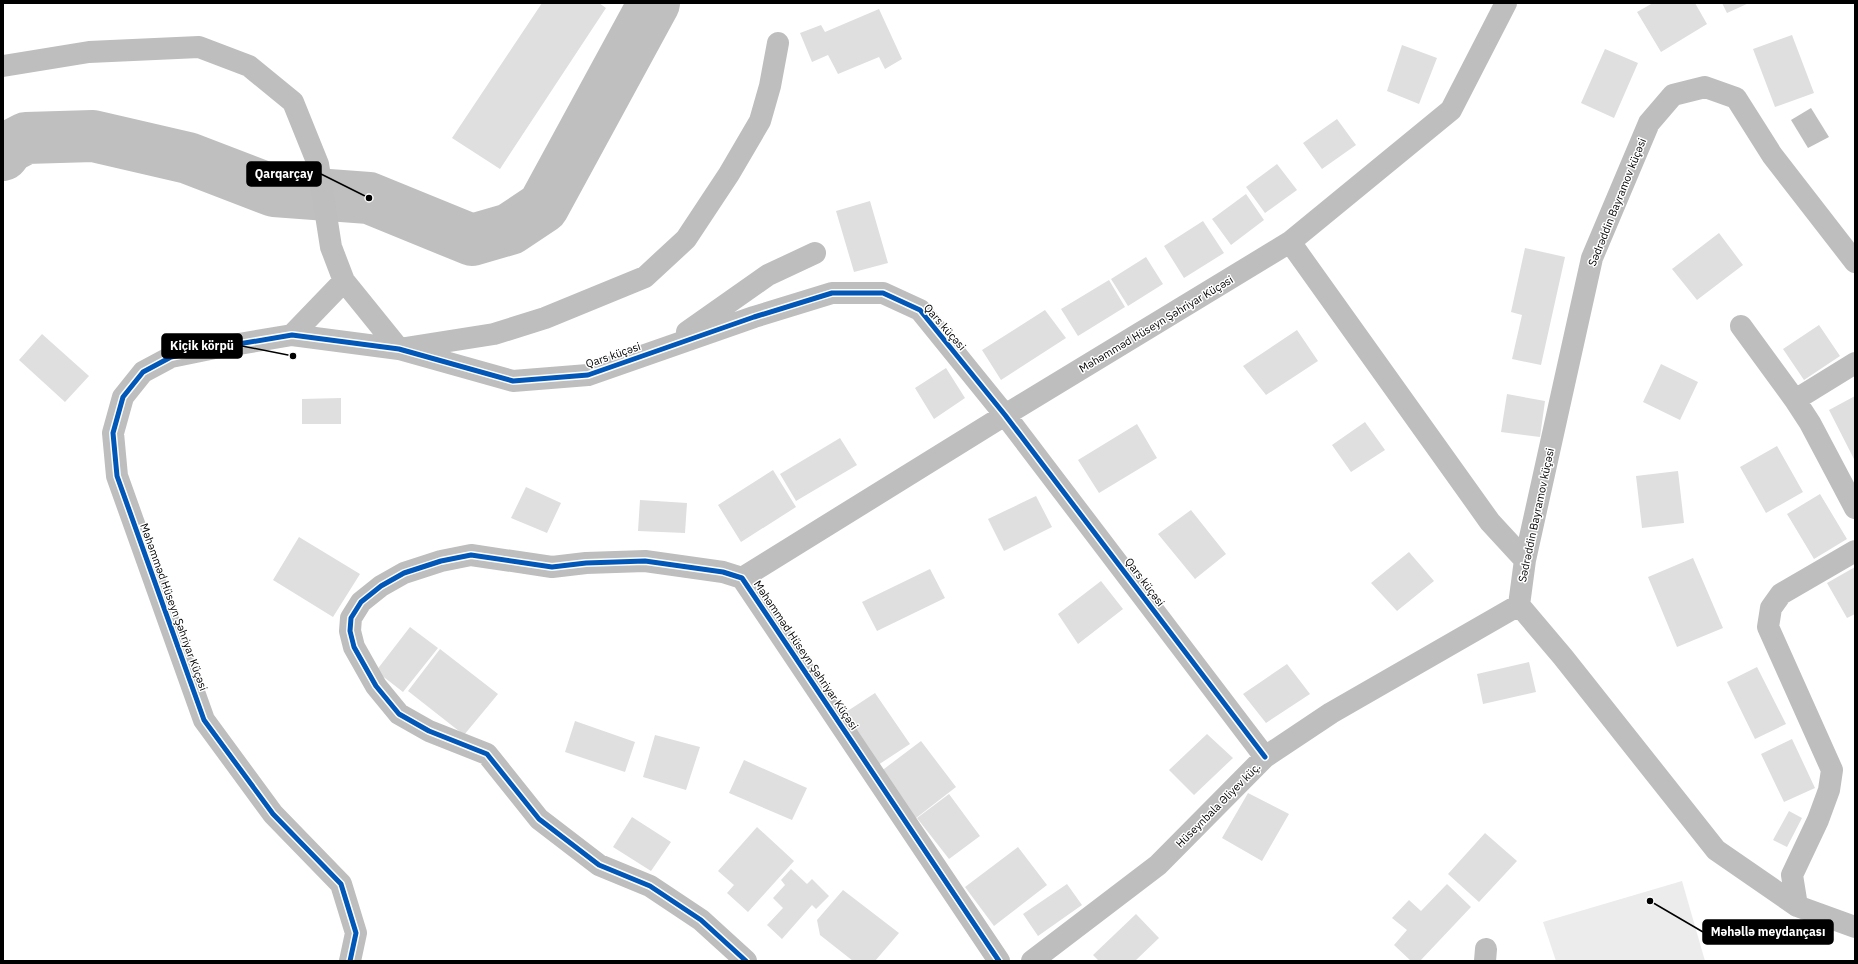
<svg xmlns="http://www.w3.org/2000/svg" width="1858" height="964" font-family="'IBM Plex Sans',sans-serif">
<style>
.green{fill:#ececec}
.water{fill:#bfbfbf}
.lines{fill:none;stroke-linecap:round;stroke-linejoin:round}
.river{stroke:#bfbfbf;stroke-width:52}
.building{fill:#dfdfdf}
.minor{stroke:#bebebe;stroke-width:22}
.cycleway-casing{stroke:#fff;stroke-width:8}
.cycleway{stroke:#0057b8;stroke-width:5}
.labels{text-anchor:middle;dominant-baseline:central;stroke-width:3;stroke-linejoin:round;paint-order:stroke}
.street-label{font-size:11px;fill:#000;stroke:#fff}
.leader{fill:none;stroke:#000;stroke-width:1.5}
.callout-dot{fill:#000;stroke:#fff;stroke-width:1.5}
.callout{fill:#000;stroke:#000;stroke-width:1.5}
.callout-label{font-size:12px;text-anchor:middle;font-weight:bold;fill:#fff}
</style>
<rect width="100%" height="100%" fill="#fff"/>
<!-- green -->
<path class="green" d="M1682 881 1705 961H1556L1543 922Z"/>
<!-- water -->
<path class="water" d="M1811 108 1829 137 1808 148 1791 120Z"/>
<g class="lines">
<!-- river -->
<path class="river" d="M3 155 9 147 26 138 93 136 188 158 274 191 369 198 472 240 510 229 543 207 654 3"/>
</g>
<!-- building -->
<path class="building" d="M542 3H599L606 8 500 169 452 138Z
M1653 3H1695L1707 24 1661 52 1637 12Z
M1722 3H1749L1727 13Z
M879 9 902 59 885 69 879 57 838 74 828 55 812 62 800 33 821 25 825 32Z
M1792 35 1814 93 1775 107 1753 49Z
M1402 45 1437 58 1419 104 1387 91Z
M1605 49 1638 63 1614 118 1581 103Z
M1337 119 1356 145 1322 169 1303 143Z
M1277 164 1297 190 1265 213 1246 187Z
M1246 194 1264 220 1231 245 1212 219Z
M870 201 888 263 854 272 836 211Z
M1203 221 1224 253 1184 278 1164 246Z
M1719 233 1743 265 1697 300 1672 269Z
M1525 248 1565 257 1541 365 1512 359 1522 315 1511 312Z
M1146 257 1163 284 1128 306 1111 279Z
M1109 280 1125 307 1078 336 1061 309Z
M1045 310 1066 338 1001 380 982 350Z
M1819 325 1840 356 1804 380 1783 349Z
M1297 330 1318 361 1266 395 1243 366Z
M42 334 89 376 65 402 19 360Z
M1661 364 1698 382 1680 420 1643 402Z
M946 368 965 398 934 419 915 388Z
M1507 394 1545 401 1540 437 1501 432Z
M1855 396V461L1829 410Z
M341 398V424H302V399Z
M1365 422 1385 450 1351 472 1332 445Z
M1137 424 1157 458 1099 493 1078 460Z
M840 438 857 465 796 501 780 474Z
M1777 446 1803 492 1766 513 1740 467Z
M773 470 796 507 741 542 718 505Z
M1678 471 1684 523 1642 528 1636 476Z
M526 487 561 503 547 533 511 518Z
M1820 494 1847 539 1814 559 1787 514Z
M1036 496 1052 527 1004 551 988 519Z
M640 500 687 503 685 533 638 531Z
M1191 510 1226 554 1195 579 1158 534Z
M299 537 360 574 333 617 273 580Z
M1409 552 1434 581 1397 611 1371 583Z
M1693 558 1723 628 1677 647 1648 577Z
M1855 567V614L1847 618 1827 583Z
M930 569 945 598 877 631 862 602Z
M1101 581 1123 609 1078 644 1058 614Z
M410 627 438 648 403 692 376 671Z
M440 649 498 694 464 735 408 691Z
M1529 662 1536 692 1483 704 1477 674Z
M1287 664 1310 694 1266 723 1243 694Z
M1757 667 1786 724 1755 739 1727 682Z
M875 693 910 744 878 765 843 714Z
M575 721 635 742 625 772 565 752Z
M1207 734 1233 758 1194 795 1169 770Z
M655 735 700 747 686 790 643 777Z
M1792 739 1815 788 1784 802 1761 754Z
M921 741 956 787 916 818 880 772Z
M744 760 807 788 792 820 729 793Z
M1248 793 1289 814 1262 861 1222 838Z
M949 794 980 836 949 859 917 818Z
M1789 811 1802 818 1787 847 1773 840Z
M632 817 671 842 651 871 613 847Z
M757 827 794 861 748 912 727 893 734 885 718 871Z
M1485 833 1517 861 1479 902 1448 874Z
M1018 847 1047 885 994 926 965 887Z
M791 869 807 884 812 879 829 896 816 909 812 905 782 939 767 925 783 908 773 898 785 885 781 880Z
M1067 884 1082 905 1038 936 1023 914Z
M1447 884 1471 907 1420 961H1411L1394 945 1407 930 1392 918 1409 900 1421 911Z
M843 890 899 933 875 961H853L820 935 817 920Z
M1136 914 1159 938 1135 961H1099L1093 955Z"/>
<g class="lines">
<!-- minor -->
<path class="minor" d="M3 66 89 52 199 47 249 66 293 102 318 164 331 247 344 281 292 335
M1290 242 1490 522 1525 560
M344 281 399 349 494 334 545 318 645 277 686 239 729 174 760 121 770 86 778 43
M1741 326 1795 400 1810 423 1855 508
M687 332 768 275 815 253
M1795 400 1855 363
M742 578 1005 415 1290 242 1451 110 1506 3
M1519 605 1525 560 1592 258 1649 123 1673 95 1705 87 1736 98 1772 155 1855 262
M1519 605 1563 657 1716 850 1797 906 1855 927
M1797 906 1792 875 1818 820 1829 790 1832 770 1768 627 1771 608 1781 594 1855 551
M350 961 356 933 341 884 273 814 204 720 117 476 113 433 123 397 143 372 171 357 215 348 292 335 399 349 513 381 588 375 754 317 832 293H883L920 310 1005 415 1265 757
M746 961 701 920 650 886 599 865 539 819 487 754 429 731 399 714 376 686 354 647 350 631 351 618 361 602 381 586 404 573 441 561 471 555 552 567 586 563 645 561 723 572 742 578 999 961
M1032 961 1158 865 1265 757 1331 713 1519 605
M1485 961 1486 949"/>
<defs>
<path id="cycleway" d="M350 961 356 933 341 884 273 814 204 720 117 476 113 433 123 397 143 372 171 357 215 348 292 335 399 349 513 381 588 375 754 317 832 293H883L920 310 1005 415 1265 757
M746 961 701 920 650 886 599 865 539 819 487 754 429 731 399 714 376 686 354 647 350 631 351 618 361 602 381 586 404 573 441 561 471 555 552 567 586 563 645 561 723 572 742 578 999 961"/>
</defs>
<!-- cycleway casing -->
<use href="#cycleway" class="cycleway-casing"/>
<!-- cycleway -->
<use href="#cycleway" class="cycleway"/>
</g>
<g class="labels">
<!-- street labels -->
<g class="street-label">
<text transform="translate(1617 202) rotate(-68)">Sədrəddin Bayramov küçəsi</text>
<text transform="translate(1156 324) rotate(-31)">Məhəmməd Hüseyn Şəhriyar Küçəsi</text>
<text transform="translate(945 327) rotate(49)">Qars küçəsi</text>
<text transform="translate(613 355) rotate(-19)">Qars küçəsi</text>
<text transform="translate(1536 515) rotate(-78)">Sədrəddin Bayramov küçəsi</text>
<text transform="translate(1145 582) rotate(53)">Qars küçəsi</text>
<text transform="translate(174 607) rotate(70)">Məhəmməd Hüseyn Şəhriyar Küçəsi</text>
<text transform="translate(806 655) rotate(56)">Məhəmməd Hüseyn Şəhriyar Küçəsi</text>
<text transform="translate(1218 805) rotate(-45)">Hüseynbala Əliyev küç.</text>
</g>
</g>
<!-- callouts -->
<path class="leader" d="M369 198L321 174M293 356L242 346M1650 901L1703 932"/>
<g class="callout-dot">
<circle cx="369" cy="198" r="4"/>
<circle cx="293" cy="356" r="4"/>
<circle cx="1650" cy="901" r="4"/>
</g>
<g class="callout">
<rect x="247" y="162" width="74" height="24" rx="4"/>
<rect x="162" y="334" width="80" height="24" rx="4"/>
<rect x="1703" y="920" width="130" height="24" rx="4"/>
</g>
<g class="callout-label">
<text x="284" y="178">Qarqarçay</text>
<text x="202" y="350">Kiçik körpü</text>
<text x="1768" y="936">Məhəllə meydançası</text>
</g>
<!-- border -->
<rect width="1858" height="964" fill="none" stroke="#000000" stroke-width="8"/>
</svg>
